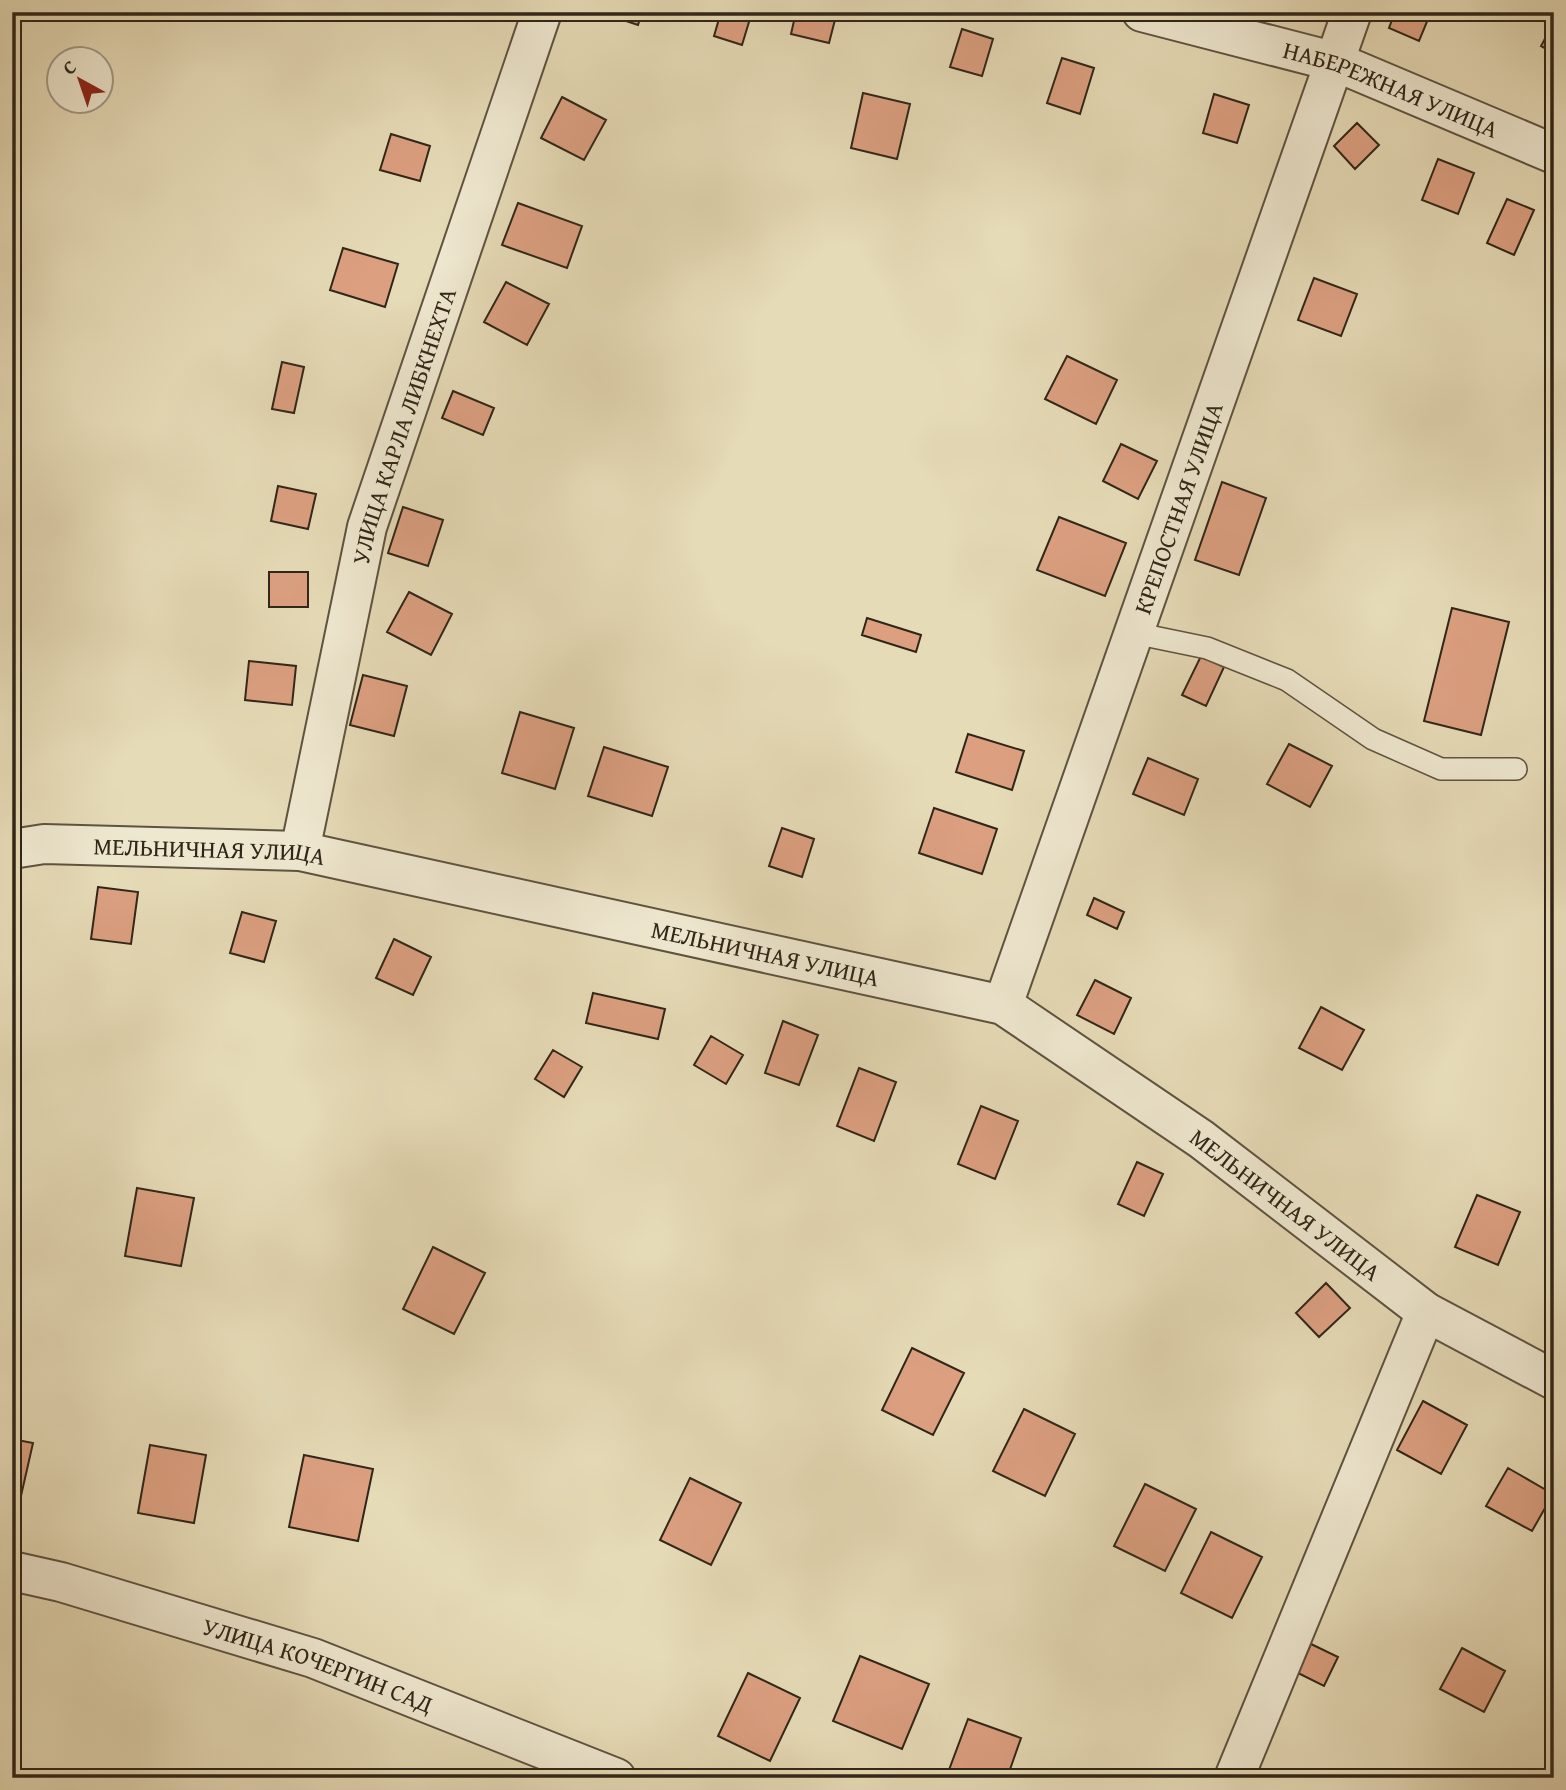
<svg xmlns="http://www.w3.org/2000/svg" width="1566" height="1790" font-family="'Gentium Book Plus',serif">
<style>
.building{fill:#dca081;stroke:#302618;stroke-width:2}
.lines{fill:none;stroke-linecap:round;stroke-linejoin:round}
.service-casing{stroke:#5e5340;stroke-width:24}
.minor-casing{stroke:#5e5340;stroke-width:42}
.service{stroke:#efe8d0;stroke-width:21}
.minor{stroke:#efe8d0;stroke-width:38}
.labels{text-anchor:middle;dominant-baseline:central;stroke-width:5;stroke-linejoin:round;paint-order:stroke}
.street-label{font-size:24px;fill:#302618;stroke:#efe8d0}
</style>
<rect width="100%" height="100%" fill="#e6dbb7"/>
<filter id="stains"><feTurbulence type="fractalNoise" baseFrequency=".00286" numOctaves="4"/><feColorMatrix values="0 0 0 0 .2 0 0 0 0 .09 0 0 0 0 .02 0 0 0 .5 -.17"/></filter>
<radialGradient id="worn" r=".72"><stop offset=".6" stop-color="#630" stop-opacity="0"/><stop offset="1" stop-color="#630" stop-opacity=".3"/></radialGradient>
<!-- building -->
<path class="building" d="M599 12H642L638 25Z
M721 12H752L742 45 714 36Z
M796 12H837L829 43 791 34Z
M1395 12H1431L1419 41 1389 28Z
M1554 22V53L1541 46Z
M962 29 993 39 982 76 950 67Z
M1062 58 1094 68 1080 114 1047 103Z
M863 93 910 104 897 159 851 148Z
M1214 94 1249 105 1237 143 1203 133Z
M562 97 606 120 584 160 541 138Z
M1357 123 1379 145 1355 169 1334 146Z
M391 134 430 146 420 181 380 170Z
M1438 159 1474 173 1458 214 1422 200Z
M1507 199 1534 210 1514 255 1487 243Z
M518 203 582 226 567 268 502 245Z
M343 248 398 264 385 307 330 290Z
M1314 278 1357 294 1341 336 1298 320Z
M506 282 549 304 527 345 484 322Z
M1067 356 1117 380 1096 424 1045 399Z
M282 362 304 367 294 413 272 409Z
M453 391 494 408 483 435 442 418Z
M1121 444 1157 461 1138 499 1103 481Z
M1222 482 1266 498 1239 575 1195 560Z
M278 486 316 494 308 529 271 521Z
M403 507 443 520 428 566 388 553Z
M1059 517 1126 543 1105 596 1037 570Z
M269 572H308V607H269Z
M409 592 452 614 431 655 387 632Z
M1452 608 1509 622 1481 735 1424 721Z
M867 618 921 635 916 652 862 635Z
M1201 656 1224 667 1206 706 1182 695Z
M249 661 296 666 292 705 245 700Z
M363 675 407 686 394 736 350 725Z
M520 712 574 728 555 789 502 773Z
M968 734 1024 751 1012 790 956 772Z
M1289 744 1332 766 1310 807 1267 784Z
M604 747 668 767 652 816 588 796Z
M1148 758 1198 779 1184 815 1133 794Z
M934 808 997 829 982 874 919 853Z
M782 828 814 839 802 877 769 866Z
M98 887 138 892 131 944 91 939Z
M1094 898 1124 912 1117 929 1087 915Z
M242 912 276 921 264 962 230 953Z
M394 939 431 957 413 995 376 978Z
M1095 980 1131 998 1114 1034 1077 1015Z
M593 993 665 1009 658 1039 586 1023Z
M1321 1007 1364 1030 1342 1070 1299 1048Z
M783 1021 818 1035 799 1085 765 1073Z
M711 1036 743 1055 726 1084 694 1065Z
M553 1050 582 1067 564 1097 535 1079Z
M859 1068 896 1082 874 1141 837 1126Z
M981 1106 1018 1121 995 1179 958 1164Z
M1137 1162 1163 1174 1144 1216 1118 1204Z
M137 1188 194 1198 181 1266 125 1256Z
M1477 1195 1520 1212 1498 1265 1455 1247Z
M433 1247 485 1273 454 1334 403 1309Z
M1326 1283 1350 1308 1319 1337 1296 1313Z
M912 1348 964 1373 933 1435 882 1410Z
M1423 1401 1467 1425 1441 1474 1397 1450Z
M1024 1409 1075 1434 1045 1496 993 1471Z
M12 1439 33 1443 21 1496 12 1495Z
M150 1445 206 1455 194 1523 138 1513Z
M304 1455 373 1469 358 1541 289 1527Z
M1508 1468 1553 1494 1532 1531 1486 1506Z
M690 1478 741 1503 711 1565 660 1540Z
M1145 1484 1196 1509 1165 1571 1114 1546Z
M1211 1532 1262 1557 1232 1618 1181 1593Z
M1311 1644 1338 1657 1324 1686 1298 1673Z
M1462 1648 1505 1671 1484 1712 1440 1689Z
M860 1656 929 1684 902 1749 833 1721Z
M748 1673 800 1698 770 1761 718 1736Z
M968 1719 1021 1738 1007 1778H946Z"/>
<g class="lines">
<defs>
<path id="service" d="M1134 633 1207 648 1287 680 1373 739 1441 769H1516"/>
<g id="minor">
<path id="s1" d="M1142 12 1336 62 1554 154"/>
<path id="s2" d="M12 849 44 844 300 851 1003 1005 1201 1139 1426 1312 1554 1380"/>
<path id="s3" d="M300 851 367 527 542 12"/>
<path id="s4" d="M1003 1005 1352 12"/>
<path id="s5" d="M12 1571 61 1582 313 1658 616 1778"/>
<path d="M1234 1778 1426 1312"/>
</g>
</defs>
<!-- service casing -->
<use href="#service" class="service-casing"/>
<!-- minor casing -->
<use href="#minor" class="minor-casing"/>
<!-- service -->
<use href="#service" class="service"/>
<!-- minor -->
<use href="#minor" class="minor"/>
</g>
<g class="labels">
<!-- street labels -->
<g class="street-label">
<text stroke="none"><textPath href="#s1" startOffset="261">НАБЕРЕЖНАЯ УЛИЦА</textPath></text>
<text stroke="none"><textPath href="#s3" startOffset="438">УЛИЦА КАРЛА ЛИБКНЕХТА</textPath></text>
<text stroke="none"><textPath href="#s4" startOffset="527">КРЕПОСТНАЯ УЛИЦА</textPath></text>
<text stroke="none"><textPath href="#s2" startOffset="198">МЕЛЬНИЧНАЯ УЛИЦА</textPath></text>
<text stroke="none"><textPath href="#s2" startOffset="765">МЕЛЬНИЧНАЯ УЛИЦА</textPath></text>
<text stroke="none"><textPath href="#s2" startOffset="1354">МЕЛЬНИЧНАЯ УЛИЦА</textPath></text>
<text stroke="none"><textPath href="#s5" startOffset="320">УЛИЦА КОЧЕРГИН САД</textPath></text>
</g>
</g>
<!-- margin -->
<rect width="1566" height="1790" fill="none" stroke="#e6dbb7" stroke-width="42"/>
<rect x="14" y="14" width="1538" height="1762" fill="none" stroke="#302618" stroke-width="3.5"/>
<rect x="21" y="21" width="1524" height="1748" fill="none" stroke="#302618" stroke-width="2"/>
<!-- north arrow -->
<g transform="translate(80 80) rotate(320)"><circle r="33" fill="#efe8d0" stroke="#a39a86" stroke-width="2"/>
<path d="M0-5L12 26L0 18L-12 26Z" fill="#8f2418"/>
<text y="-10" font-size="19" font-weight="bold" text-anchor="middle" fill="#302618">С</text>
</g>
<rect width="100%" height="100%" filter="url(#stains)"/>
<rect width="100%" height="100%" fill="url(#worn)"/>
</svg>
